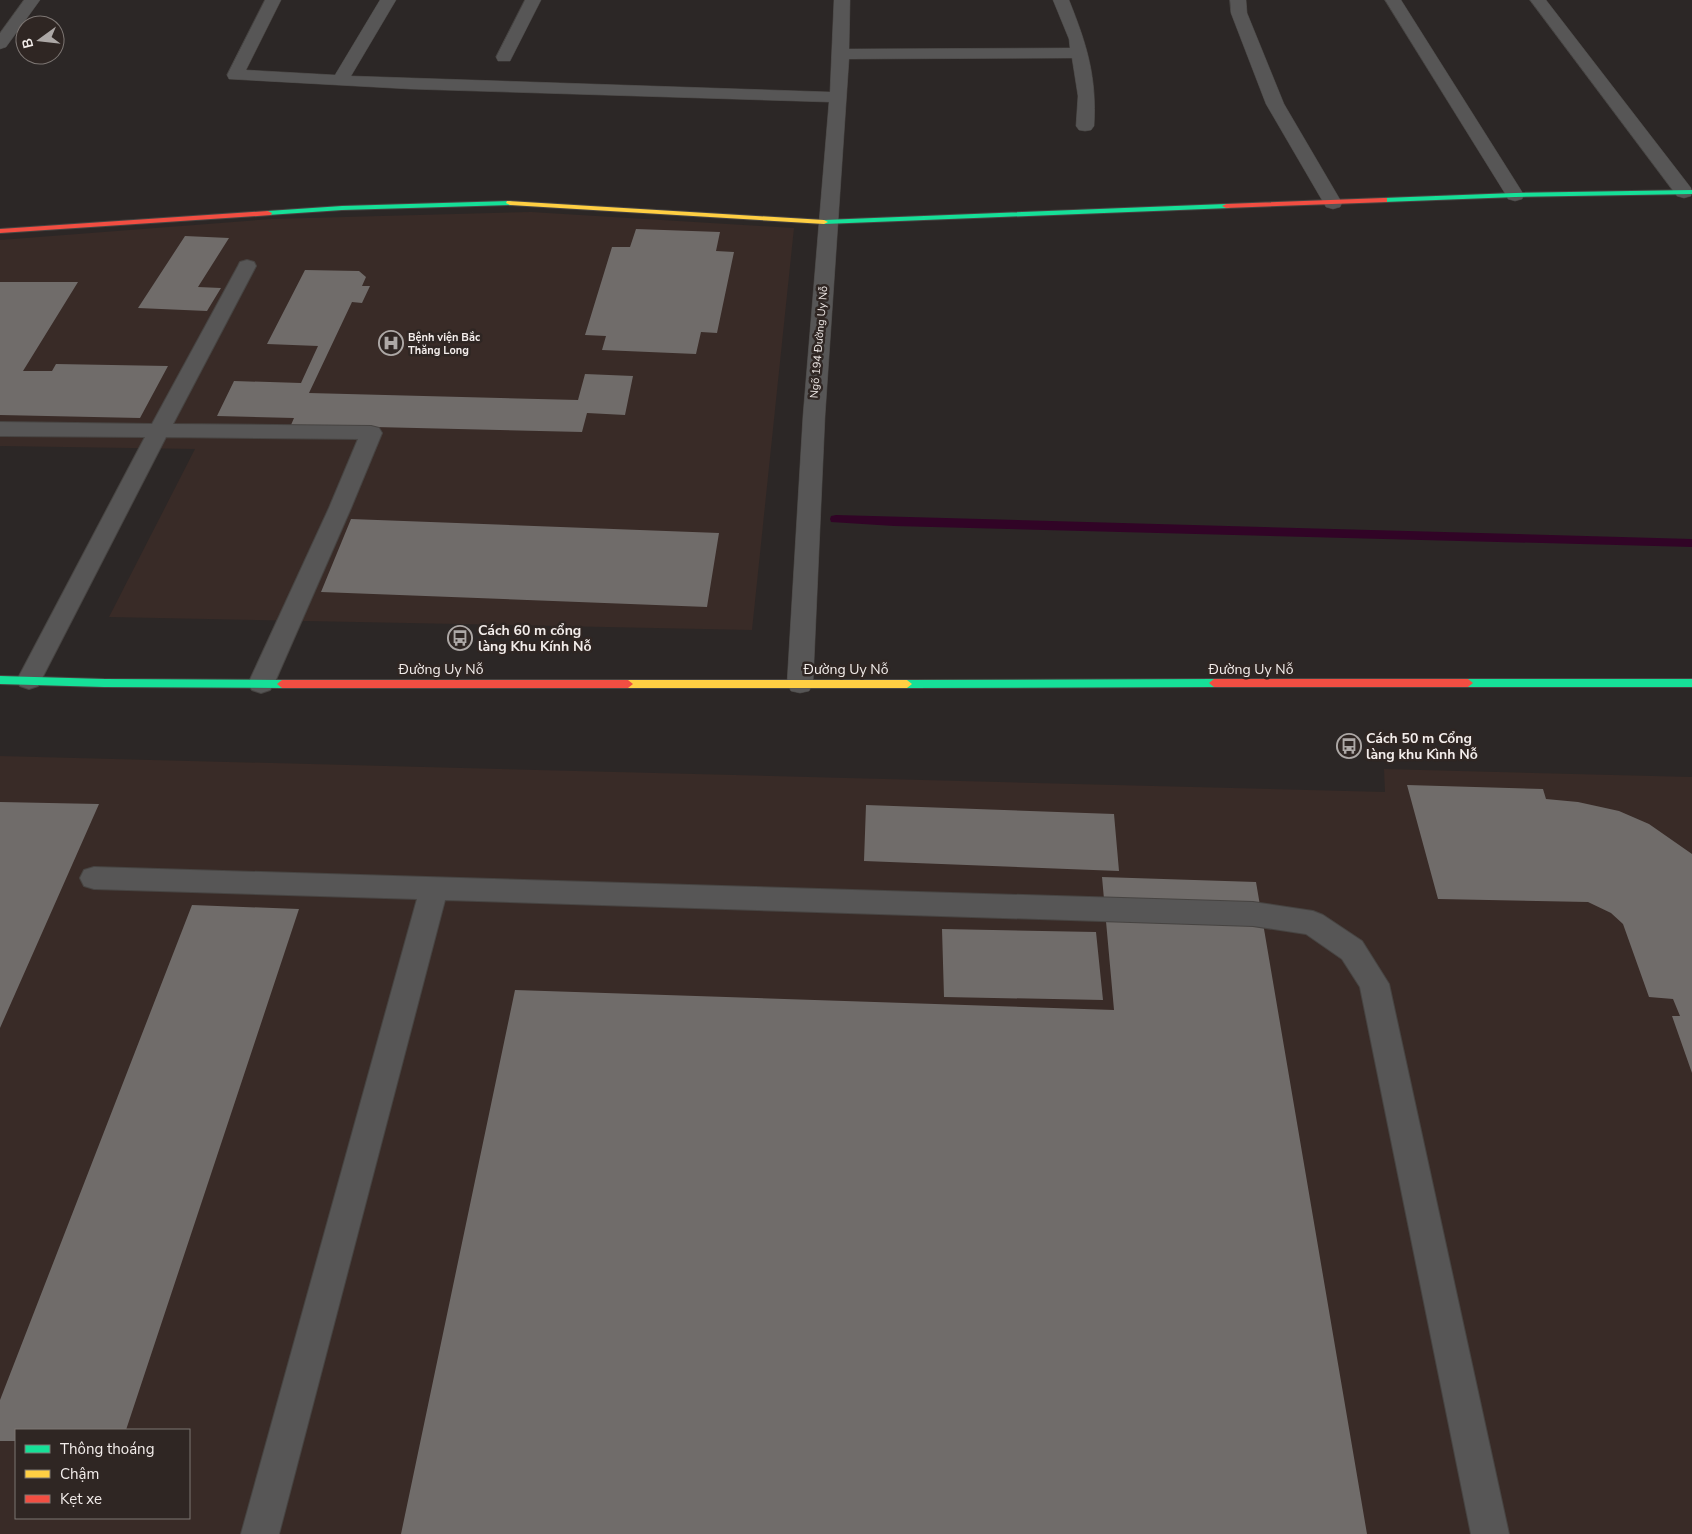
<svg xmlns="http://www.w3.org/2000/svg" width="1692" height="1534" font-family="'Nunito Sans',sans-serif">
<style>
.built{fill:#392b27;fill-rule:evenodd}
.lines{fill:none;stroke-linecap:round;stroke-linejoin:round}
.stream{fill:#310426;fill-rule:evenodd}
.building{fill:#706c6a}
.lane-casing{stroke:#474442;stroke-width:2}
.street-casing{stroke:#474442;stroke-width:1}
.fast-casing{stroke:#474442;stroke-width:2}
.slow-casing{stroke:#474442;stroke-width:2}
.jam-casing{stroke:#474442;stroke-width:2}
.lane{fill:#575656;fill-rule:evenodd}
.street{fill:#575656;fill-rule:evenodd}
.fast{fill:#16e098;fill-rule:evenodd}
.slow{fill:#ffcf43;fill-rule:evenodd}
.jam{fill:#f24e42;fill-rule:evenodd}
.labels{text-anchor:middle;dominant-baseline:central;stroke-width:5;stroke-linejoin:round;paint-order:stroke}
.far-poi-label{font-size:11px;font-weight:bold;fill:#f3edeb;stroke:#2f2623;text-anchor:start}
.far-street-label{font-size:11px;fill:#f3edeb;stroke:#2f2623}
.poi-label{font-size:14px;font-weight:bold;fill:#f3edeb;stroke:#2f2623;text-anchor:start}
.street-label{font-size:14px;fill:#f3edeb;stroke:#2f2623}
</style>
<rect width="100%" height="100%" fill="#2c2726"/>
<!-- built -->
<path class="built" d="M531 212 794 228 752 630 109 617 195 449 0 446V240L271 219Z
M0 756 1385 792 1384 769 1692 777V1534H0ZM16 1430H189V1518H16Z"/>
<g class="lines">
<!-- stream -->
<path class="stream" d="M836 515 1692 539V547L894 526 831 522 830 519 831 516Z"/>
</g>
<!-- building -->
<path class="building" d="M636 229 720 232 716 251 734 252 717 333 701 332 696 354 602 350 606 336 585 335 612 247H630Z
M185 236 229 238 198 287 221 288 207 311 138 308Z
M305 270 359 271 366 277 362 286H370L362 303 352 302 309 393 578 400 585 374 633 376 625 415 587 413 582 432 291 425 294 418 217 416 234 381 301 383 318 346 267 344Z
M0 282H78L23 371H52L56 364 168 366 140 418 0 415Z
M351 519 719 533 707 607 321 592Z
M1407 785 1543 789 1546 799 1578 802 1619 811 1649 824 1692 854V1073L1672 1016H1680L1673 999 1649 997 1623 924 1611 913 1588 902 1438 899Z
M0 802 99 804 0 1028Z
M866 805 1114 814 1119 871 864 861Z
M1102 877 1256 882 1367 1534H401L515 990 1114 1010Z
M192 905 299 909 126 1430H16V1441H0V1400Z
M942 929 1096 932 1103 1000 944 997Z"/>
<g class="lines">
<defs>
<path id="lane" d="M247 260 254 262 256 266 173 424 371 426 379 428 382 433 351 508 274 684 270 690 261 693 252 690 248 684 329 508 358 439 166 437 38 686 29 689 20 686 17 680 145 437 0 436V422L152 424 238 266 240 262Z
M94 867 1253 902 1313 911 1323 915 1362 941 1389 984 1509 1534H1471L1360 987 1342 959 1306 934 1253 926 445 900 279 1534H241L417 899 94 889 84 886 80 878 84 870Z"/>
<path id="street" d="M24 0H40L6 47 0 49V33Z
M265 0H281L246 70 335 75 380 0H396L351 76 830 92 834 0H850L849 49 1070 48 1069 39 1053 0H1069C1087 45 1097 77 1094 126L1091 130 1085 131 1079 130 1076 126 1078 96 1072 58 849 59 825 416 813 684 809 691 800 693 791 691 787 684 803 416 829 102 410 89 229 79 227 75Z
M525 0H541L510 61H498L496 57Z
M1230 0H1246L1247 13 1284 104 1342 203 1340 207 1333 209 1326 207 1266 104 1231 13Z
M1385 0H1401L1524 195 1522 199 1515 201 1508 199 1506 195Z
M1530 0H1546L1691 188V196L1684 198 1677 196Z"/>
<path id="fast" d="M1692 190V194L1515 197 1384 202 1380 200 1384 198 1515 193Z
M510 201 514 203 513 205 342 210 268 215 264 213 268 211 342 206Z
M1226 204 1230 206 1229 208 824 224 820 222 824 220Z
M0 676 104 679 282 680 287 684 282 688 104 687 0 684Z
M1214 679 1219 683 1214 687 907 688 902 684 907 680Z
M1468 679H1692V687H1468L1463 683Z"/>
<path id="slow" d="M507 201 824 220 828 222 824 224 510 205 506 203Z
M628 680H907L912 684 907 688H628L623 684Z"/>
<path id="jam" d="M1384 198H1387V202L1226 208 1222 206 1226 204Z
M268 211 272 213 271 215 0 233V229Z
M1214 679H1468L1473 683 1468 687H1214L1209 683Z
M282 680H628L633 684 628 688H282L277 684Z"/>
</defs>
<!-- lane casing -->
<use href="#lane" class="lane-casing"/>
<!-- street casing -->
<use href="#street" class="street-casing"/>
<!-- fast casing -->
<use href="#fast" class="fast-casing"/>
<!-- slow casing -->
<use href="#slow" class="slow-casing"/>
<!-- jam casing -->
<use href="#jam" class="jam-casing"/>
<!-- lane -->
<use href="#lane" class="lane"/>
<!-- street -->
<use href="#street" class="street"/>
<!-- fast -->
<use href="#fast" class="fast"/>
<!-- slow -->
<use href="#slow" class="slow"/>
<!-- jam -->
<use href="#jam" class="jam"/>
</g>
<!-- icons -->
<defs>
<symbol id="hospital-ring" viewBox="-11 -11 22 22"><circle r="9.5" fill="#2f2623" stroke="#ada8a6" stroke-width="1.5"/><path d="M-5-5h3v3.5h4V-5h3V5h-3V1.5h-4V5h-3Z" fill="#ada8a6"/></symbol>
<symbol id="bus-ring" viewBox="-11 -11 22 22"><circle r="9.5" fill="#2f2623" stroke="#ada8a6" stroke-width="1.5"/><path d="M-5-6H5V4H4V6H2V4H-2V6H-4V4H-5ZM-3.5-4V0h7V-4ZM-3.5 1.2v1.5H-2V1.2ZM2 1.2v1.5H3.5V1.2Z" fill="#ada8a6"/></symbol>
</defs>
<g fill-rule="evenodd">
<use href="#hospital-ring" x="377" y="329" width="28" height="28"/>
<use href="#bus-ring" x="446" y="624" width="28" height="28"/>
<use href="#bus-ring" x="1335" y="732" width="28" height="28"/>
</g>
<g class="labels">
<!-- far-poi labels -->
<g class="far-poi-label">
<text x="408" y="337">Bệnh viện Bắc<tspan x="408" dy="13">Thăng Long</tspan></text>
</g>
<!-- far-street labels -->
<g class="far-street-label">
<text transform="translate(819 342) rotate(-85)">Ngõ 194 Đường Uy Nỗ</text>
</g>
<!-- poi labels -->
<g class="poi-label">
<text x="478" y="630">Cách 60 m cổng<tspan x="478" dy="16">làng Khu Kính Nỗ</tspan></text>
<text x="1366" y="738">Cách 50 m Cổng<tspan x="1366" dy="16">làng khu Kình Nỗ</tspan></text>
</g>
<!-- street labels -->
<g class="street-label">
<text x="441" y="669">Đường Uy Nỗ</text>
<text x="846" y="669">Đường Uy Nỗ</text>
<text x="1251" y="669">Đường Uy Nỗ</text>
</g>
</g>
<!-- legend -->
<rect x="15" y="1429" width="175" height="90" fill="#2f2623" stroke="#7d7673"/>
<rect x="25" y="1445" width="25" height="8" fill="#16e098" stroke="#7d7673"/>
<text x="60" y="1454" font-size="15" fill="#f3edeb">Thông thoáng</text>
<rect x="25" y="1470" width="25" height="8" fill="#ffcf43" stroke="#7d7673"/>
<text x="60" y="1479" font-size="15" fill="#f3edeb">Chậm</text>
<rect x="25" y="1495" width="25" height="8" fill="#f24e42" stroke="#7d7673"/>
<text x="60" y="1504" font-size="15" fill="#f3edeb">Kẹt xe</text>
<!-- north arrow -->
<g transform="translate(40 40) rotate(255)"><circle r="24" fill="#2f2623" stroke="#7d7673"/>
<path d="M0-4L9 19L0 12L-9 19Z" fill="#ada8a6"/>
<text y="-8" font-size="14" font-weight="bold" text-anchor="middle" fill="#f3edeb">B</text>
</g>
</svg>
